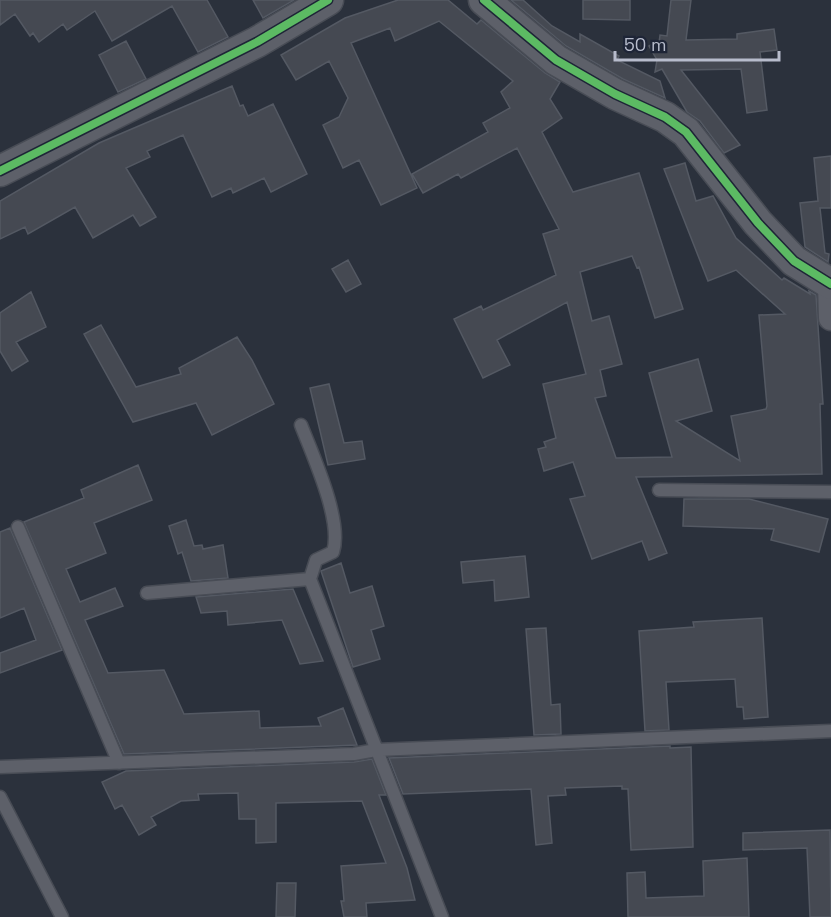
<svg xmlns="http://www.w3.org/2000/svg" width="831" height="917" font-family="'Space Grotesk',sans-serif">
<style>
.building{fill:#454952;stroke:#545963;stroke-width:1.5}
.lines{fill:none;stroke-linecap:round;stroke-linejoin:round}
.service-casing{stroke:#484c55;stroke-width:15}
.minor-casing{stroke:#484c55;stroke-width:27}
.tertiary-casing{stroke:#484c55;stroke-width:33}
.service{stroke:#5d6069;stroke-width:12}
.minor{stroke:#5d6069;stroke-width:24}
.tertiary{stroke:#5d6069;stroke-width:30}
.cycleway-casing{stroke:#1e2537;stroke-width:11}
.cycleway{stroke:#5cba63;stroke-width:8}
</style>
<rect width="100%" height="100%" fill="#2b313c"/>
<!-- building -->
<path class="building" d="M0 0H207L228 37 198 52 172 6 112 41 95 11 67 30 63 24 39 42 33 33 30 36 15 14 0 25Z
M253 0H294L263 18Z
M398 0H448L477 24 481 20 545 73 560 82 550 99 562 118 542 132 573 192 639 173 683 309 655 318 639 267 637 268 632 256 580 272 592 321 609 316 622 364 600 370 606 396 595 398 616 458 672 457 649 373 698 359 712 411 676 421 740 461 731 416 766 409 767 406 759 315 785 314 736 270 708 281 664 169 685 163 696 201 713 196 736 238 782 280 784 278 810 294 809 291 816 295 823 404H820L822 474 636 477 667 553 649 560 642 541 592 559 570 499 585 496 573 462 544 471 538 449 546 447 544 442 556 438 543 384 586 374 567 302 497 340 510 365 483 378 454 319 481 306 483 310 556 275 543 234 559 229 517 148 461 178 458 174 423 193 412 174 488 132 483 123 510 108 501 92 513 81 439 21 395 41 390 28 351 43 417 188 381 205 359 160 343 168 323 125 339 117 348 98 329 61 296 80 281 55 345 18Z
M511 0H523L552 26 580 42V34L619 56 617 60 660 81 665 98 623 79 566 46Z
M583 0H630V20L583 19Z
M671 0H691L686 40 737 39V34L774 29 777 50 760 52 767 110 747 113 741 69 681 70 740 145 724 153 700 121 687 112 662 69 655 72 657 60 649 46 657 41 659 43 660 35 667 36Z
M126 41 146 79 118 92 99 55Z
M232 86 240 106 243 105 248 116 273 104 307 174 271 192 264 178 233 193 231 188 212 197 183 135 147 151 150 157 126 168 156 217 140 226 133 215 93 238 75 207 28 234 25 227 0 239V201L99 143Z
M831 156V208H820L825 253 829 254 828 262 805 247 800 203 818 201 814 158Z
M348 260 361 284 346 292 332 269Z
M31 292 46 327 16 342 28 361 12 371 0 351V313Z
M101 325 136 387 181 374 179 368 237 337 252 360 274 404 212 435 196 403 133 422 84 334Z
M329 384 344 443 362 441 365 459 328 465 310 388Z
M138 465 152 500 94 523 106 553 66 569 80 602 115 588 123 606 85 620 108 673 164 670 184 714 259 711 260 728 321 726 318 718 343 708 357 745 124 754 24 522 84 498 81 490Z
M684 499H749L828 519 819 552 771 540 774 529 683 526Z
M186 520 194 546 202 545 203 549 223 545 228 578 191 581 182 552 178 554 169 526Z
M10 528 62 650 0 673V653L36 640 24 608 0 618V532Z
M525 556 529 597 495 601 494 580 463 583 461 562Z
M341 563 350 593 372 586 384 626 371 630 380 659 353 667 321 571Z
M293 589 323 661 300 664 282 620 228 625 227 611 201 613 196 597Z
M762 618 768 717 744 719 743 707H737L735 679 666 682 669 730 645 731 639 631 694 627 693 622Z
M546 628 551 705 560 704 561 734 534 735 526 629Z
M670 746V748L691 747 693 847 631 850 628 789H622V786L565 788 566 795 548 796 552 843 536 845 531 789 403 794 389 758Z
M372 759 386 795H379L407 868 415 900 366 903 367 917H344L341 901H344L341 866 386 863 362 801 276 803V842L256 843V819H239L238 793 198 794 199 800 181 801 151 817 156 825 139 835 122 805 115 809 102 782 126 771 354 762Z
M830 830 831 917H810L807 848 743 850V833Z
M747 858 749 917H628L627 873 645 872 646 898 704 896 703 861Z
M277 883H296L295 917H276Z"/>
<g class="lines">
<defs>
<path id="service" d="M301 425C313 456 343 521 333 552L316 560 310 579
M659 490 831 492
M18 527 119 763
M147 593 310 579 442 917
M0 767 354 754 376 750 831 731
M0 797 62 917"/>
<path id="minor" d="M830 284 831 318"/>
<path id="tertiary" d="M484 0 556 60 615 94 665 117 686 132 758 223 794 261 831 284
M0 171 257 42 328 0"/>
</defs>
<!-- service casing -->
<use href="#service" class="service-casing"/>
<!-- minor casing -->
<use href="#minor" class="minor-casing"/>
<!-- tertiary casing -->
<use href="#tertiary" class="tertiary-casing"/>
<!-- service -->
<use href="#service" class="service"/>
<!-- minor -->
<use href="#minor" class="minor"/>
<!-- tertiary -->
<use href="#tertiary" class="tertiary"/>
<defs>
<path id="cycleway" d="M484 0 556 60 615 94 665 117 686 132 758 223 794 261 831 284
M0 171 257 42 328 0"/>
</defs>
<!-- cycleway casing -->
<use href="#cycleway" class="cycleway-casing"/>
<!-- cycleway -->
<use href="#cycleway" class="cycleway"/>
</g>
<!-- scale -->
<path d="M615 51v9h164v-9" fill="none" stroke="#b7bccc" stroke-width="3"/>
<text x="624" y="51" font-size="18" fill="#b7bccc" stroke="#1e2537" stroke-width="4.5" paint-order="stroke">50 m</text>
</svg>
